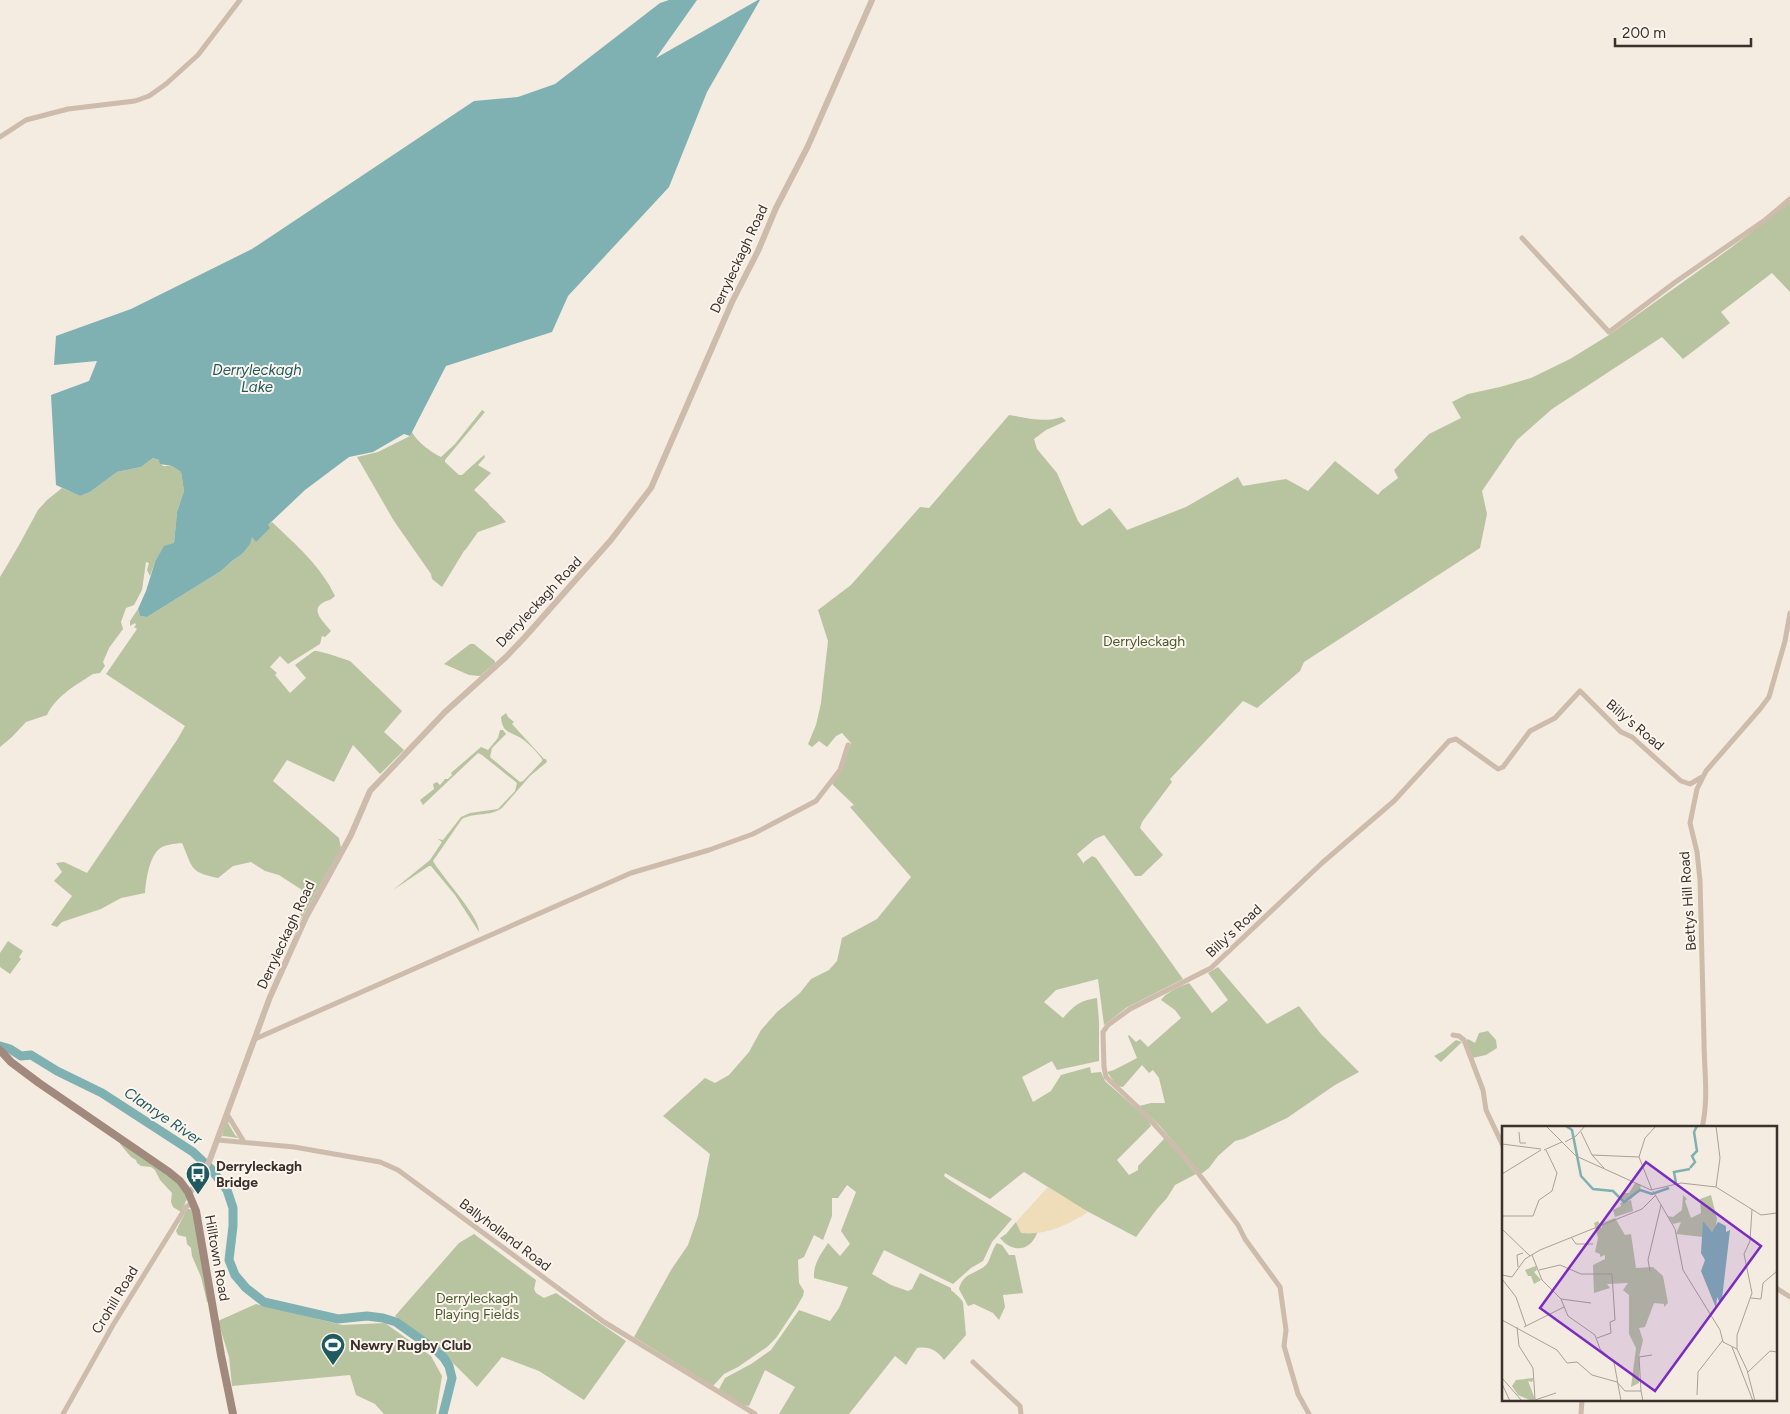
<svg xmlns="http://www.w3.org/2000/svg" width="1790" height="1414" font-family="Figtree,sans-serif">
<style>
.green{fill:#b8c4a0}
.sand{fill:#efdcb8}
.water{fill:#7fb0b2}
.lines{fill:none;stroke-linecap:round;stroke-linejoin:round}
.river{stroke:#7fb0b2;stroke-width:9}
.minor{stroke:#cdbbac;stroke-width:5}
.tertiary{stroke:#cdbbac;stroke-width:6}
.secondary{stroke:#a18a7d;stroke-width:8}
.labels{text-anchor:middle;dominant-baseline:central;stroke-width:4;stroke-linejoin:round;paint-order:stroke}
.street-label{font-size:14px;fill:#3b302b;stroke:#fbf5ee}
.park-label{font-size:14px;fill:#4a5a2e;stroke:#fbf5ee}
.poi-label{font-size:14px;font-weight:bold;fill:#3b302b;stroke:#fbf5ee;text-anchor:start}
.water-label{font-size:15px;font-style:italic;fill:#1f5a5e;stroke:#fbf5ee}
.inset-river{fill:none;stroke:#7fb0b2;stroke-width:2.5}
.inset-road{fill:none;stroke:#aaa098;stroke-width:1}
.view{fill:#7b2cbf;fill-opacity:0.15;stroke:#7b2cbf;stroke-width:2.5}
.inset-edge{fill:none;stroke:#3b302b;stroke-width:2.5}
</style>
<rect width="100%" height="100%" fill="#f4ebe1"/>
<!-- green -->
<path class="green" d="M1790 202V292L1772 273 1721 312 1730 323 1683 359 1662 337 1552 409 1517 440 1482 491 1487 514 1480 548 1304 662 1300 671 1257 708 1243 701 1170 779 1172 782 1142 822 1140 828 1163 855 1141 876H1135L1104 835 1095 839 1077 854 1084 864V862L1092 856 1096 858 1183 979 1126 1008 1104 1025 1098 979 1056 990 1044 1002 1063 1018C1075 1005 1079 1001 1097 998L1099 1021V1061L1057 1070 1052 1061 1022 1077 1033 1102 1051 1091 1061 1075 1090 1067 1091 1073 1101 1072 1105 1081 1148 1119 1151 1126 1117 1160 1129 1175 1138 1170V1166L1165 1138 1196 1174 1175 1185 1167 1198 1157 1209 1136 1237 1083 1209 1024 1172 990 1199 945 1173 944 1176 951 1181 1012 1219 992 1242 983 1261 971 1268 953 1284 884 1250 872 1274 891 1285 908 1291 912 1289 920 1273 951 1288V1290L959 1297 963 1302 966 1335 944 1360C937 1350 929 1346 917 1348L906 1365 895 1356 849 1414H779L795 1387 765 1370 749 1406 740 1404 719 1389 725 1378 751 1364 771 1350 799 1310 830 1321 839 1308 848 1287 814 1278C813 1263 822 1253 828 1243L840 1256 850 1244 841 1231 856 1192 847 1185 838 1198H832V1216L823 1240 814 1235 804 1257 798 1260 799 1283 804 1291 803 1296 796 1308 776 1338 767 1347 738 1367 724 1374 713 1386 634 1337 671 1270 688 1245 698 1216 710 1154 663 1116 705 1078 715 1083 729 1075 749 1052 761 1030 777 1012 800 993 811 979 829 970 837 961 842 938 877 919 911 877 850 807 854 805 833 785 832 782 843 767 851 743 842 733 836 736 827 747 819 741 812 747 808 744 816 725 821 703 828 641 818 610 851 585 920 507 929 508 1009 415C1028 418 1044 423 1062 417L1066 421 1046 430 1034 439 1037 449 1057 473 1078 521 1082 526 1110 508 1127 530 1186 507 1238 477 1243 486 1286 479 1308 491 1335 461 1378 495 1381 491 1398 478 1394 470 1429 434 1461 418 1452 402 1468 394 1500 387 1531 378 1570 359 1609 335 1732 247Z
M482 410 485 412 445 460V462L459 475H462L484 455 485 457 478 465 491 473 474 490 488 503 489 505 501 516 506 522 478 532 466 549 464 551 442 587 432 579 431 574 394 521 357 457 378 452 410 436 412 432C417 442 431 452 441 457L455 444Z
M153 458 159 460 163 466H172L181 472 184 491 177 512 174 543 155 562 150 576 147 570 149 563 146 562 142 590 134 605 126 608 121 622 123 629 109 648 103 662 105 666 100 673 93 674C76 685 56 696 47 715L26 722 12 737 0 747V577L19 545 38 510 47 500 62 488 80 496 90 492 117 472 141 467Z
M272 522C295 544 321 566 335 596 331 600 329 600 324 602 309 610 324 622 331 631L325 637 322 636 320 644 288 664 280 656 270 667 277 673 275 675 290 693 306 678 295 665 314 651H317L329 654 350 661 402 711 384 732 404 750 380 774 353 745 334 782 287 760 273 781 339 838 341 848 300 921 302 890 279 875 265 871 251 862 233 866 218 878C189 872 193 868 182 843 174 844 164 844 158 850 149 859 146 880 145 893L121 898 101 909 62 922 57 927 51 925 72 896 54 881 62 872 56 863 64 862 87 873 177 740 185 726 106 674 137 629 134 627 136 625 135 623 130 626V621L138 609 140 616 147 617 221 571 232 561 242 554 252 537Z
M470 644H474L495 661V663L480 676 469 675 444 664Z
M506 713 508 717 514 722 512 724 544 759H546L547 762 530 776 502 808C490 817 474 812 462 819L433 861C442 877 480 917 479 932L455 895 431 866H429L393 890 430 860 442 842 438 839 443 840 461 817 470 813 498 809 515 791 517 783 482 755 478 753 423 805 420 800 434 789 433 784 437 782 440 785 445 779H448L452 775 451 773 481 747 488 750 498 738 500 730H503L506 734 492 748 490 757 520 782 523 781 542 761V759C537 752 531 746 525 741 514 732 502 735 501 717Z
M8 941 23 951 19 957 21 959 10 974 0 967V953Z
M1218 967 1267 1024 1299 1006 1321 1034 1359 1072 1335 1085 1287 1118 1243 1139 1235 1141 1218 1156 1209 1168 1201 1174 1159 1125 1139 1106 1151 1103H1165L1159 1078 1153 1070 1149 1073 1142 1065 1123 1087 1117 1086 1107 1072 1114 1070 1137 1058 1128 1036 1129 1035 1136 1042 1140 1039 1148 1047 1181 1018 1175 1010 1161 1000C1168 991 1179 987 1189 983L1212 1013 1228 1000 1208 973Z
M1488 1031 1496 1040 1497 1048 1486 1055 1472 1058 1466 1041 1468 1039 1475 1043 1479 1033Z
M1456 1040 1462 1042 1441 1062 1434 1056 1443 1051Z
M228 1116 231 1119 228 1123 235 1135 239 1138 222 1136Z
M120 1142C136 1152 184 1181 187 1199L181 1212 173 1207 171 1202 172 1193 160 1180 155 1170 151 1167 141 1166 137 1163 136 1160 131 1157 120 1144Z
M187 1209H190L193 1212 209 1302H207L201 1277 192 1256 191 1248 187 1244 186 1237 178 1235 176 1231Z
M1016 1222 1021 1232 1037 1233C1030 1252 1012 1253 1000 1238L1006 1234Z
M474 1234 536 1280 534 1289 536 1293 544 1298 556 1293 626 1341 584 1400 539 1371 502 1357 477 1387 447 1357 395 1316 459 1243Z
M997 1243 1002 1245 1009 1255H1015L1023 1293 1003 1295 1005 1307 999 1320 993 1313 974 1304 968 1306 959 1289C963 1272 977 1274 986 1265 990 1261 992 1249 997 1243Z
M256 1304 342 1325 385 1323 431 1356 442 1376 436 1414H384L375 1404 356 1395 350 1375 232 1386 229 1357 218 1321Z"/>
<!-- sand -->
<path class="sand" d="M1048 1187 1088 1212C1068 1225 1045 1236 1021 1233L1016 1222Z"/>
<!-- water -->
<path class="water" d="M669 0H697L656 58 758 0H760L707 92 669 187 568 296 552 332 446 366 410 436 404 434 373 452 349 457 305 490 268 525 270 528 256 542 252 537 250 544 242 554 232 561 221 571 147 617 140 616 138 609 146 591 155 562 164 546 174 543 177 512 184 491 181 472 172 466 160 464 159 460 153 458 141 467 117 472 90 492 80 496 56 485 51 395 89 381 97 361 54 365 56 336 131 309 252 249 474 101 518 97 555 84 660 3Z"/>
<g class="lines">
<!-- river -->
<path class="river" d="M0 1046 10 1049 21 1056 31 1055 57 1071 102 1093 193 1152 211 1169 227 1190 233 1208V1226L229 1260 235 1275 246 1288 264 1302 338 1319 367 1316 383 1318 396 1322 437 1351 444 1358 449 1366 452 1378 443 1414"/>
<!-- minor -->
<path class="minor" d="M0 137 26 120 68 109 135 101 149 96 166 84 198 55 240 0
M1522 238 1609 332 1674 283 1765 220 1790 199
M1453 1035 1459 1036 1464 1040 1483 1090 1486 1110 1504 1148
M255 1039 631 873 709 850 753 834 772 824 816 801 840 770 848 745
M227 1114 244 1142
M1702 1128C1709 1098 1704 1070 1704 1040 1703 987 1701 933 1700 880L1697 852 1690 823 1697 789 1706 771 1760 709 1769 697 1785 641 1790 613
M218 1140 294 1147 380 1162 398 1170 604 1322 755 1414
M1776 1288 1790 1297
M973 1362 1020 1406 1021 1414
M63 1414 113 1325 186 1207 193 1202
M1309 1414 1298 1394 1284 1346 1286 1330 1280 1287 1245 1239 1238 1225 1195 1169 1143 1112 1106 1077 1104 1067 1103 1032 1108 1025 1130 1009 1211 968 1322 863 1394 801 1449 741 1456 739 1498 769 1503 767 1530 731 1555 718 1580 691 1621 732 1632 737 1681 781 1690 784 1702 777
M1581 1414 1582 1400"/>
<!-- tertiary -->
<path class="tertiary" d="M188 1192 192 1190 209 1162 270 997 306 917 351 835 370 791 445 712 506 657 525 637 611 540 651 488 732 302 758 251 776 208 808 146 872 0"/>
<!-- secondary -->
<path class="secondary" d="M0 1050 11 1062 39 1083 169 1172 180 1181 188 1192 196 1211 221 1355 233 1414"/>
</g>
<!-- icons -->
<defs>
<symbol id="bus-pin" viewBox="-11 -11 22 30"><path d="M0 17L-7.5 6A9.5 9.5 0 1 1 7.5 6Z" fill="#1f5a5e" stroke="#fbf5ee"/><path d="M-5-6H5V4H4V6H2V4H-2V6H-4V4H-5ZM-3.5-4V0h7V-4ZM-3.5 1.2v1.5H-2V1.2ZM2 1.2v1.5H3.5V1.2Z" fill="#fff"/></symbol>
<symbol id="stadium-pin" viewBox="-11 -11 22 30"><path d="M0 17L-7.5 6A9.5 9.5 0 1 1 7.5 6Z" fill="#1f5a5e" stroke="#fbf5ee"/><path d="M0-5a6.5 5 0 1 0 0 10a6.5 5 0 1 0 0-10ZM-3.5-1.8h7v3.6h-7Z" fill="#fff"/></symbol>
</defs>
<g fill-rule="evenodd">
<use href="#bus-pin" x="184" y="1160" width="28" height="38"/>
<use href="#stadium-pin" x="319" y="1331" width="28" height="38"/>
</g>
<g class="labels">
<!-- street labels -->
<g class="street-label">
<text transform="translate(739 259) rotate(-65)">Derryleckagh Road</text>
<text transform="translate(539 602) rotate(-47)">Derryleckagh Road</text>
<text transform="translate(1635 725) rotate(40)">Billy's Road</text>
<text transform="translate(1688 901) rotate(-94)">Bettys Hill Road</text>
<text transform="translate(1234 931) rotate(-43)">Billy's Road</text>
<text transform="translate(286 935) rotate(-65)">Derryleckagh Road</text>
<text transform="translate(505 1235) rotate(37)">Ballyholland Road</text>
<text transform="translate(217 1258) rotate(80)">Hilltown Road</text>
<text transform="translate(115 1300) rotate(-59)">Crohill Road</text>
</g>
<!-- park labels -->
<g class="park-label">
<text x="1144" y="641">Derryleckagh</text>
<text x="477" y="1298">Derryleckagh<tspan x="477" dy="16">Playing Fields</tspan></text>
</g>
<!-- poi labels -->
<g class="poi-label">
<text x="216" y="1166">Derryleckagh<tspan x="216" dy="16">Bridge</tspan></text>
<text x="350" y="1345">Newry Rugby Club</text>
</g>
<!-- water labels -->
<g class="water-label">
<text x="257" y="370">Derryleckagh<tspan x="257" dy="17">Lake</tspan></text>
<text transform="translate(163 1116) rotate(34)">Clanrye River</text>
</g>
</g>
<!-- overview -->
<g transform="translate(1502 1126)">
<rect width="275" height="275" fill="#f4ebe1"/>
<path d="M133 57 139 59 138 63 129 73 121 74 118 71 120 67H127ZM181 69 185 73 183 75 189 92 199 87 198 73 209 69 215 93 213 105 208 106 201 95V111L174 108 179 96 171 98 166 90 171 91 180 84ZM129 74 131 85 113 91 111 84 119 80 118 77ZM113 92 123 109 129 108 134 142 151 141 161 150 166 177 162 181V178L152 177 143 201 137 202 141 214 137 231V257L129 261 134 222 127 208V169L121 164 126 157 105 158 108 162 92 167 91 139 103 133V129L98 131V128L93 126 96 112 92 97 96 95 100 102V97ZM34 140 35 144 32 146 39 154 32 158 29 150H26L23 144ZM32 252 30 256 26 255 33 273 30 275 16 269 10 260 14 254Z" fill="#b8c4a0"/>
<path d="M201 95 210 106 216 96 224 100V106L228 104 220 173 218 177 215 171 214 182 199 145 203 134 199 127Z" fill="#7fb0b2"/>
<path class="inset-river" d="M64 0 70 4 79 50 91 63 111 65 122 76 138 64 150 68 167 62M188 42 193 36 190 30 195 25 192 6 195 0M174 57 172 46 188 43"/>
<path class="inset-road" d="M44 0 74 30 149 64 179 57 214 61 259 89 275 87M214 0 218 32 214 61M17 6 18 17H24M79 6 90 29 137 31M63 16 74 10 83 0M0 18 39 23M42 24 60 16M90 29 102 42M0 48 39 24M150 64 137 31 143 12 154 0M151 65 173 103 181 144 218 204 221 216 235 223M250 83 248 115 242 128 250 167 235 209V223L245 244 253 275M0 90H31L37 74 50 65 55 47 44 24M0 103 28 130M69 111 74 118H91M30 129 40 154 59 173 66 190 93 209 98 223 112 236 119 275M16 141 15 129 21 127M37 144 58 139 79 148H110L113 194 108 196 109 207 95 212M148 145 146 134 159 79M0 149 10 151 23 133 38 124 140 83 153 70M0 153 14 171 24 200M249 172 259 173 261 157 275 145M59 173 89 177M0 194 55 224 65 237 75 236 90 249 115 256 123 265H139L141 275M15 201 17 220 31 242 33 273M22 201 62 181M230 221 251 275M246 246 268 225 275 226M0 252 20 275M0 258 8 275M139 265 137 231 150 229M195 269 196 246 221 214M30 275 54 267"/>
<path class="view" d="M144 36 259 120 153 265 38 182Z"/>
<rect width="275" height="275" class="inset-edge"/>
</g>
<!-- scale -->
<path d="M1615 38v8h136v-8" fill="none" stroke="#3b302b" stroke-width="2.5"/>
<text x="1622" y="38" font-size="15" fill="#3b302b" stroke="#fbf5ee" stroke-width="4" paint-order="stroke">200 m</text>
</svg>
